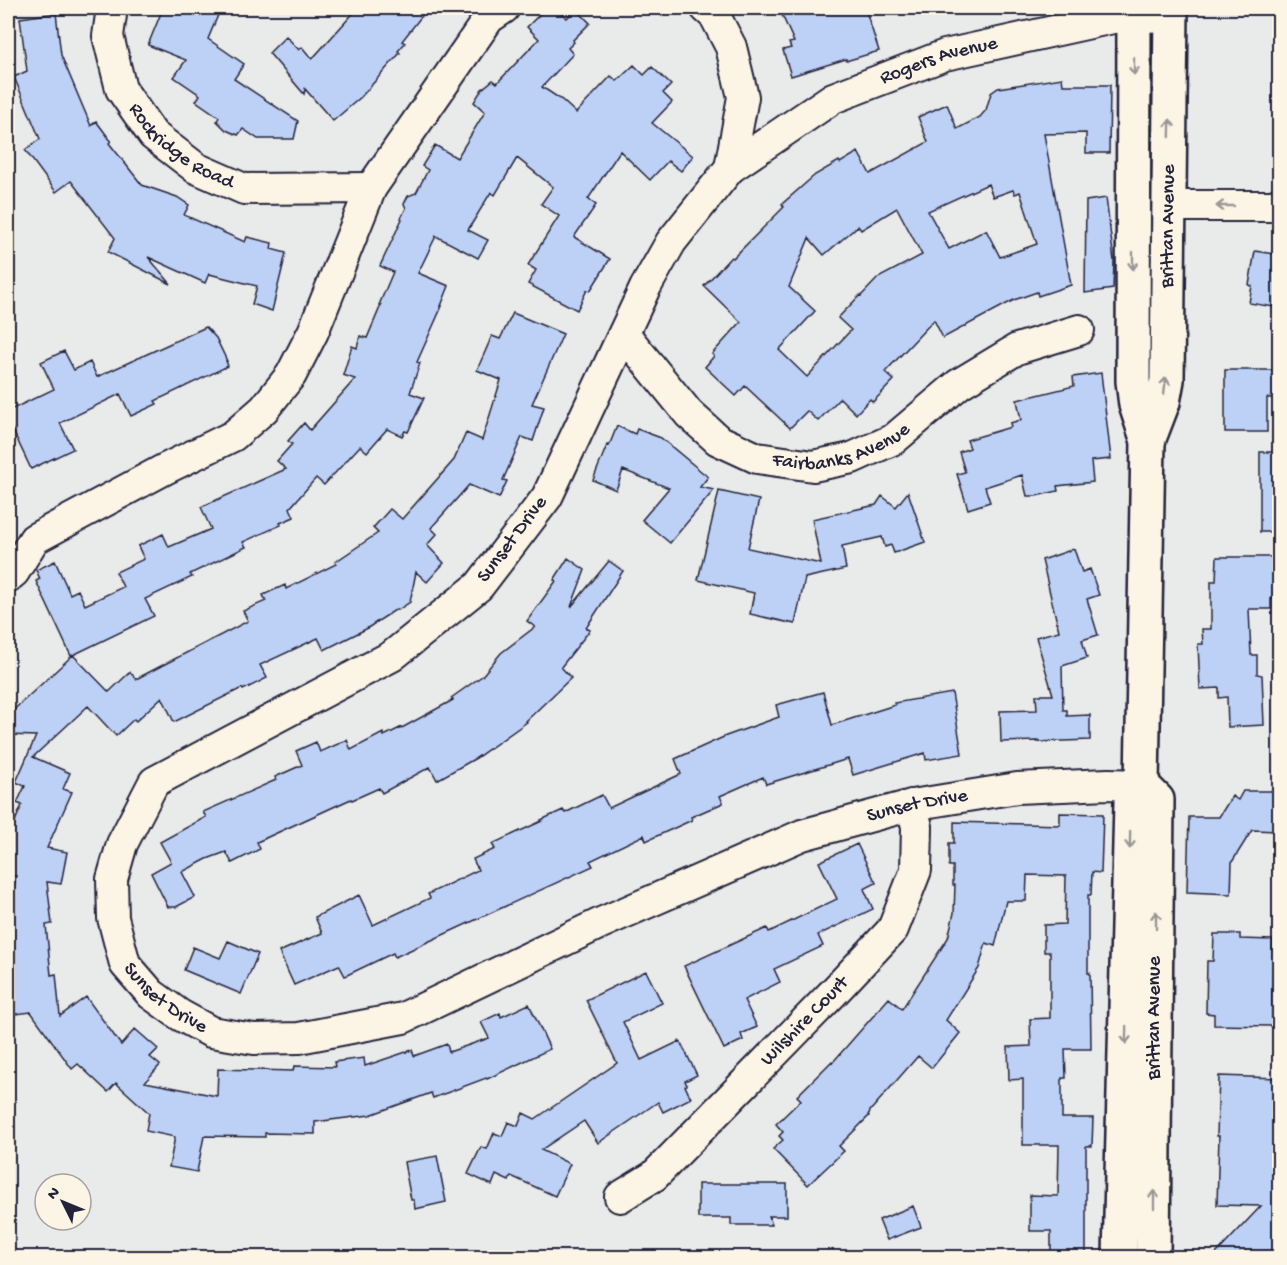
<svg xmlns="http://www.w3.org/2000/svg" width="1287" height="1265" font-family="'Gochi Hand',sans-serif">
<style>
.building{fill:#bdd1f6;stroke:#22223b;stroke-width:1.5;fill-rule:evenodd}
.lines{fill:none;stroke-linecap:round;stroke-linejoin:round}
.minor-casing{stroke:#22223b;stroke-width:34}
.major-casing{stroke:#22223b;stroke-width:38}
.minor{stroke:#fcf5e5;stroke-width:30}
.major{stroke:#fcf5e5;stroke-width:33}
.oneway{stroke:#9a9698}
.labels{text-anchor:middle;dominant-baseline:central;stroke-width:4.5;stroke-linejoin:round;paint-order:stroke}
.street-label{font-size:20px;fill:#22223b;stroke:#fcf5e5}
</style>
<rect width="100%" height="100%" fill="#e9eaea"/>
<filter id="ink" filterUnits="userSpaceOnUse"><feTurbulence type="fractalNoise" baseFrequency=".0167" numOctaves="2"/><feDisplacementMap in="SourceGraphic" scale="12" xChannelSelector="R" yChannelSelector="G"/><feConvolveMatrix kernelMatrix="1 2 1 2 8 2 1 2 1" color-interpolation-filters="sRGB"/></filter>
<g filter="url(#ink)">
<!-- building -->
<path class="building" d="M163 8H221L208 39 244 64 234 79 298 121 294 139H258L243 129 238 135 226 130 217 121 219 117 196 101 200 95 174 77 186 60 148 45Z
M358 8H428L402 41 405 43 398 51 400 53 361 97 333 121 305 89 304 94 269 53 286 36 299 50 302 47 312 59Z
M546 8H555L567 18 576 9 590 23 573 40 574 42 568 48 573 54 542 87 562 100 576 113 611 76 617 81 634 65 644 75 652 67 671 85 663 93 672 102 652 123 693 156 681 171 668 161 650 180 620 151 588 199 596 205 574 237 610 259 590 291 587 290 577 310 528 284 536 270 528 265 559 216 541 204 553 187 517 158 495 195 491 192 468 230 488 240 478 258 436 236 418 273 449 286 441 306H442L417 362 420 363 410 393 424 398 408 432 405 431 402 436 387 429 367 452 360 446 324 485 316 478 290 508 294 517 280 523 281 525 243 542 246 547 190 574 192 577 145 599 154 616 73 655 109 692 130 672 136 679 248 621 243 611 266 601 263 595 285 585 286 589 336 564 335 562 378 533 373 528 390 509 402 519 454 460 466 433 482 440 501 380 477 370 492 336 500 339 513 313 563 334 532 404 544 407 533 441 522 437 503 480 507 481 499 498 469 485 431 528 437 534 427 545 444 563 427 582 416 572 410 602 398 610H395L366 629 324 650 318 638 260 665 267 678 243 690 242 688 174 722 162 697 136 721 134 719 116 736 88 706 33 757 70 773 63 789 72 792 47 848 67 852 61 884 47 882 52 924 46 925 51 975 56 974 60 1016 86 997 121 1045 135 1029 158 1049 150 1057 160 1065 145 1082 217 1096 218 1069 293 1071 294 1066 335 1067 334 1062 364 1058 365 1066 412 1050 414 1056 447 1044 449 1052 489 1038 481 1022 500 1013 501 1017 529 1004 550 1049 487 1079 486 1078 433 1098 431 1093 370 1115 315 1122V1134L265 1133V1137L204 1136 197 1172 169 1167 175 1137 146 1131 149 1113 116 1083 108 1092 78 1064 72 1069 31 1012 8 1015V918L16 876 8 875V838L22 805 17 803 25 786 16 782 36 736 8 735V715L73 655 71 656 36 581 40 579 36 570 55 561 70 594 78 590 85 605 123 587 116 572 144 559 138 546 163 534 169 547 211 529 201 507 286 469 277 461 292 444 288 441 304 423 310 430 355 379 343 375 352 346 357 348 360 336 367 338 381 305H379L393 272 380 266 402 219 401 218 406 208 404 204 408 196 416 193 428 170 422 166 435 145 457 158 485 112 474 102 482 89 493 80 497 83 539 39 527 27Z
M779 8H865L879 51 846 61V59L791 76 783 50 791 48 789 43 794 42Z
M56 13 61 55 91 126 96 121 111 141 109 143 142 185 177 197 189 205 184 215 245 242 247 237 272 243 271 249 286 253 272 311 252 304 257 286 209 274 205 283 148 257 171 284 108 252 115 238 71 181 56 192 25 150 40 139 14 77 27 71 20 18Z
M1062 78 1063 85H1110L1109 153H1086V133L1044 134 1071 285 1038 296 1037 292 1014 300 943 338 934 320 885 372 894 380 873 402 870 399 856 414 840 398 818 421 807 411 790 428 745 386 736 396 705 367 714 356 712 354 741 322 704 286 731 257 733 258 784 207 782 204 815 175 839 161 840 163 858 152 870 174 928 142 918 117 947 104 957 129 980 117 986 110 991 93 998 88ZM988 184 993 197 1013 190 1015 194 1020 192 1037 244 1000 257 986 230 949 249 928 211ZM897 208 922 255 878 278 861 296 860 295 838 318 851 330 807 377 779 350 815 311 789 287 809 238 824 255 858 226 861 230Z
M1106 198 1114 261 1113 289 1085 293 1086 201Z
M1255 251 1280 255V308L1249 303 1252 286 1249 285Z
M206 327 216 338 227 361H226L228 366 155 401 157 404 131 416 120 394 60 423 73 449 31 469 8 420V411L54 389 41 362 64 351 74 370 90 362 97 377Z
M1225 370H1278V398H1267V432H1225Z
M1101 373 1111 459 1091 461 1093 482 1057 486 1058 491 1036 496H1027L1022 475 985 487 990 502 968 509 957 474 965 472 959 452 970 448 967 440 1011 427 1010 423 1021 420 1017 400 1074 386 1073 377Z
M617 426 635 434 637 429 661 438 708 477 700 487 714 490 670 543 642 520 669 488 623 470 616 490 593 480 607 445 609 446Z
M1260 452H1280V532H1260Z
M719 491 759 500 748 548 821 564 812 519 876 505 882 496 896 507 908 492 925 542 894 553 891 545 885 547 882 537 842 546 846 569 805 578 795 624 750 614 754 593 698 580Z
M1074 549 1082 572 1090 569 1099 595 1087 599 1098 635 1082 640 1087 658 1062 666 1063 710H1067V716L1090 715V740L1037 742 1038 741 1001 742 1000 711 1037 710 1036 695H1053L1036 637 1059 631 1042 560Z
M1217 557H1277L1276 599H1271V609H1249L1251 655H1257V674L1262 675 1264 725 1228 727 1227 697 1219 698V688L1200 689 1198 644H1203L1202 629H1211V581H1216Z
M568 558 585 570 571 607 609 561 623 571 586 628 590 630 561 667 571 678 526 721 527 722 476 758 437 780 430 767 382 793 379 788 352 800 351 799 257 842 260 849 232 863 226 852 207 859 182 872 195 897 176 907H168L151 873 171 862 160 842 206 817 203 812 276 780 275 777 302 765 296 751 316 742 320 752 347 740 351 750 383 733 384 736 400 728V729L453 700 451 698 482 676 501 653 535 627 527 621 556 581 554 580Z
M823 692 832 725 895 705 894 703 952 693 962 754 926 760 925 753 853 775 848 759 766 784 763 777 720 796 723 803 691 817 692 820 646 841 644 835 590 861 593 866 395 957 393 953 345 976 339 965 294 985 279 952 322 933 315 917 359 895 373 925 430 898 428 894 478 870 473 859 495 849 492 844 542 821 541 820 563 810 565 813 602 795 609 808 681 774 675 759 726 736 779 717 776 705Z
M1243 791H1280V831L1252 830 1232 862 1231 894 1187 892 1189 817H1219L1232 796 1238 800Z
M1060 813 1103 814 1101 873 1092 872 1091 895H1088V973H1090L1091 1049H1065L1066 1078H1062V1118H1093L1092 1146H1086V1257H1051V1231H1030V1195L1058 1196 1059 1145H1023V1079L1009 1080 1008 1047 1031 1046 1030 1019 1050 1018V952H1044V925L1065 924 1066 876 1027 875 1026 901H1006L995 946 986 943 979 968 946 1020 960 1033 932 1068 918 1056 870 1111V1112L868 1115 869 1116 839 1146 844 1151 808 1185 773 1149 783 1140 779 1136 783 1132 776 1124 801 1100 797 1096 832 1061 833 1062 889 998 902 1009 948 938 954 913 955 885H953V866H949V843H954V822L1060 825Z
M857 844 876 883 864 889 873 909 818 935 823 946 774 969 780 982 744 1000 757 1027 741 1034 743 1040 724 1049 684 966 767 928 769 932 837 899 819 862Z
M1214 934H1240V939L1273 940 1272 1026 1214 1025V1014L1206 1013 1207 961H1213Z
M228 941 258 954 241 994 184 970 193 947 220 958Z
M646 971 662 1003 623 1022 641 1060 680 1041 697 1075 685 1081 687 1085 685 1086 691 1098 663 1112 658 1102 598 1143 584 1121 541 1150 570 1164 555 1196 511 1176 509 1181 496 1175 492 1185 468 1174 481 1147 487 1149 494 1133 502 1136 508 1122 518 1126 523 1113 535 1119 617 1063 586 1000Z
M1219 1076 1280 1078V1245L1268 1257H1213L1261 1206 1217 1205 1219 1136H1217Z
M437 1156 446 1202 415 1209 414 1200H411L404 1162Z
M698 1184H787V1216H769L772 1225H731V1218H698Z
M913 1206 921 1227 887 1240 879 1220Z"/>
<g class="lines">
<defs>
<g id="minor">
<path id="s1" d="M112 8 108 36 121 89 153 135 196 168 244 189 371 188"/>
<path id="s2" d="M706 8 715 16 731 47 743 97 730 168 671 242 645 288 547 497 479 586 392 656 154 782 122 844 112 879 113 918 125 964 151 994 180 1015 211 1032 254 1039 299 1038 403 1018 601 923 802 835 912 805 1017 788 1108 784 1142 785"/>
<path id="s3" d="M730 168 833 98 945 55 1113 18 1171 16"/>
<path d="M1169 206H1273L1280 203"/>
<path id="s4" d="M624 334 689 414 718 440 757 458 813 466 852 458 894 439 959 384 1017 349 1079 330"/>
<path d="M8 577 14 572 34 539 165 469 233 436 264 409 291 375 313 332 371 188 489 18 504 8"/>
<path id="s5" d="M620 1197 654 1176 832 994 893 929 916 870 917 827 912 805"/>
</g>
<g id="major">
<path id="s6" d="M1148 441 1163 402 1167 380 1171 8"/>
<path d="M1142 785 1157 800 1153 1258"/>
<path d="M1120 1258 1131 801 1142 785 1148 441 1136 405 1133 381 1134 8"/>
</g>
</defs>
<!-- minor casing -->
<use href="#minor" class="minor-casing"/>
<!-- major casing -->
<use href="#major" class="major-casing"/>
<!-- minor -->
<use href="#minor" class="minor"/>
<!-- major -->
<use href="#major" class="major"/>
</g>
<!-- one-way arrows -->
<defs><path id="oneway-shaft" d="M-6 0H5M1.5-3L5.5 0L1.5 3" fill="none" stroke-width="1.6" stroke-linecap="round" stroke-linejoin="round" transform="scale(1.5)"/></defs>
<g class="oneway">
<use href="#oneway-shaft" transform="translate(1134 66) rotate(90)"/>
<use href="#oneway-shaft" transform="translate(1170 128) rotate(-89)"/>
<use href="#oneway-shaft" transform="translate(1225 206) rotate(-180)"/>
<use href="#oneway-shaft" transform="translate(1133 261) rotate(90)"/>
<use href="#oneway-shaft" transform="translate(1165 386) rotate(-83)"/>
<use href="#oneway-shaft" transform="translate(1130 840) rotate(91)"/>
<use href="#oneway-shaft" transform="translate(1156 920) rotate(-90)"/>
<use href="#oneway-shaft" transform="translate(1126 1035) rotate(91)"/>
<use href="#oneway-shaft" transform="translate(1154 1199) rotate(-90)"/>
</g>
</g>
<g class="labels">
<!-- street labels -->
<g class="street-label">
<text stroke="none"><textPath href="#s3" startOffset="237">Rogers Avenue</textPath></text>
<text stroke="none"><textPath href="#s1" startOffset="168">Rockridge Road</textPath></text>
<text stroke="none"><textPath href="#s6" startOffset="218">Brittan Avenue</textPath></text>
<text stroke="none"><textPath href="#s4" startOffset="273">Fairbanks Avenue</textPath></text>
<text transform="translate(513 540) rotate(-53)">Sunset Drive</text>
<text stroke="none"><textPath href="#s2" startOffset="2098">Sunset Drive</textPath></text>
<text stroke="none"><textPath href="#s2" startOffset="1288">Sunset Drive</textPath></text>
<text transform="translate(1155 1018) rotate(-90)">Brittan Avenue</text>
<text stroke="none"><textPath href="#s5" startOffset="256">Wilshire Court</textPath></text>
</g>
</g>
<!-- margin -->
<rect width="1287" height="1265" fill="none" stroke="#fcf5e5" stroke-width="30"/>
<rect x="15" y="15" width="1257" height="1235" fill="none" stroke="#22223b" stroke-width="2" filter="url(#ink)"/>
<!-- north arrow -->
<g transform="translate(63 1202) rotate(313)"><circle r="28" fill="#fcf5e5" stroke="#a5a1a1" stroke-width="1.5"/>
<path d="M0-4.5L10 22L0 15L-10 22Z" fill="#22223b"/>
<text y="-9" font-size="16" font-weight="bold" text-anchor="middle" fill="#22223b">N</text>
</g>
</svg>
